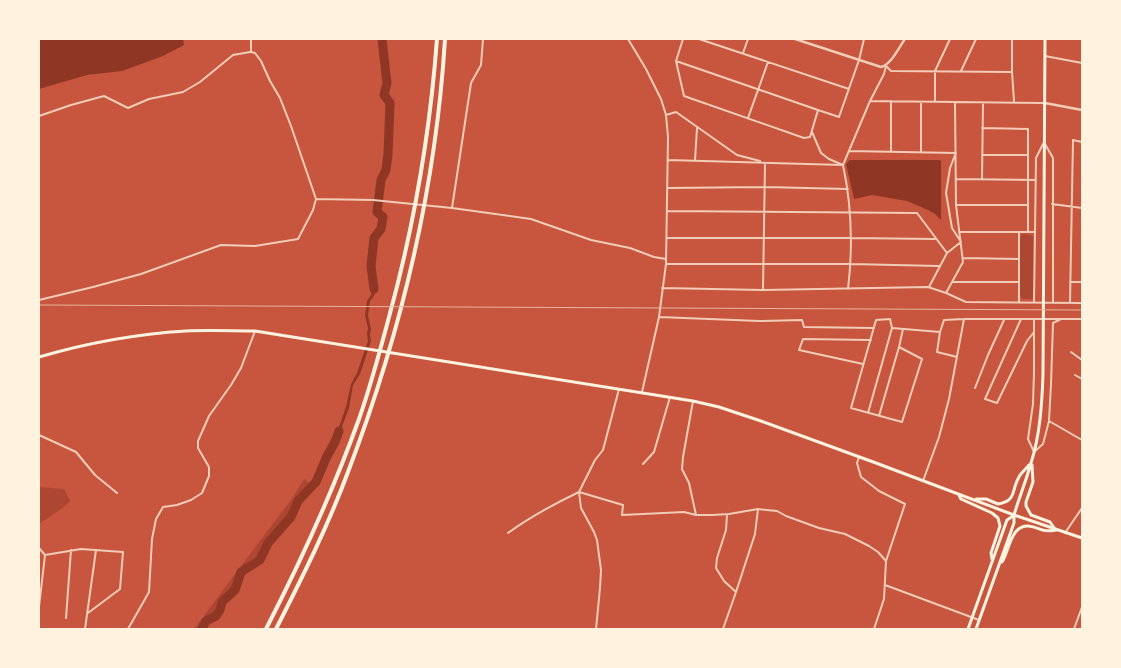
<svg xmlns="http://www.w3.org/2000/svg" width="1121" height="668" font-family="'Asap Condensed',sans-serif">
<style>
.green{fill:#ae4732}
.water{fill:#8f3625}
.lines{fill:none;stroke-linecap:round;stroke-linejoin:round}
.river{stroke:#8f3625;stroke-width:9}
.minor{stroke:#f1ccb7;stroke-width:2}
.tertiary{stroke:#f1ccb7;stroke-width:2.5}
.trunk{stroke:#fff3e0;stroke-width:3}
.motorway{stroke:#fff3e0;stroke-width:4}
.rail{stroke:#e9b49f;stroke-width:1}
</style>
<rect width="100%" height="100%" fill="#c8553d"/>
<!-- green -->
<path class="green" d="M1023 234 1031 235 1033 237 1034 296 1031 299H1023L1020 296V238Z
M304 479 307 481 310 484 295 500 290 512 284 521 274 531 267 541 260 559 245 566 242 569 239 575 237 584 220 602 219 610 217 613 205 622 200 629H194L293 497Z
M39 487 64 489 70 501 64 507 39 524Z"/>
<!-- water -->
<path class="water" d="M43 39H183L184 45 163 56 122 71 87 75 39 89V40Z
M850 160H939L941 161V220L935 214 928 210 907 201 872 195 854 199 846 164Z
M372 277H374L376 289 374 296 370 301 368 315 371 329 370 335 371 341 360 374 353 385 349 408 336 442 334 441 346 407 351 384 357 373 368 341 367 334 368 328 365 315 367 301 371 295 373 289Z"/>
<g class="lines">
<!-- river -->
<path class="river" d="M374 289 371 266 374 238 381 229 383 217 377 212 381 180 386 170 388 154 390 103 384 95 387 83 386 75 382 39
M202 629 206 621 216 616 220 610 222 602 235 590 241 572 260 560 268 543 291 517 298 501 316 482 327 456 335 442 339 431"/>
<!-- minor -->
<path class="minor" d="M628 39 646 69 661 99 666 115 668 137 666 264 659 317 642 392
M683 39 676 61 684 96 804 138 810 137 818 110 839 117 859 60 864 39
M699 39 849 89
M1012 39V72L1014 101
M743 53 748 39
M1045 56 1082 63
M676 61 818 110
M961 71 976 39
M870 101 1045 103
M935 101V71L950 39
M921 102V152
M666 115 676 112 737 155 760 161
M39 116 71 105 104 96 128 108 149 99 183 92 200 82 233 55 250 52
M748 118 768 62
M982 128 1028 129V232
M812 132 821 153 829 159 843 165C852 207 853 247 848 289
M1045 144 1053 158V303
M849 151 956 153
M891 151V101
M982 155H1028
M668 160 843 165 870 101 884 74 886 66 891 71 1012 72
M695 160 697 128
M956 179 1036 180
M982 180 983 103
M668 188 765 187 848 189
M316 199 373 200 452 208 531 219 591 240 630 248 654 257 666 259
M1052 204 1082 208
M956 205H1028
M452 208 471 83 481 65 483 39
M667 211 917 213 947 253 929 287
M959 232H1019
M667 238H851L935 239
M947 253 961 242 952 228 946 193 950 168 955 155
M963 258 1018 259
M666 264H851L939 266
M952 282H1019V232H1035L1036 158 1043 144
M1019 282V302
M1070 282H1082
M662 288 763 290 928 287 946 293 966 302 1082 303
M763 290 765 163
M946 293 963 262 956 205 955 102
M39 300 93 287 141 274 221 245 255 246 298 239 313 210 316 199 291 126 280 98 270 81 261 61 255 53 251 52V39
M1034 302 1035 232
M1070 303 1073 140 1082 142
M659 317 759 321 802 320 804 327 874 328
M1021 319 985 399 997 403 1027 341 1034 332
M1034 319V372L1033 404 1028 439 1034 452 1043 444 1049 421 1051 384 1053 323 1061 319
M940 332 937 352 957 357
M899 347 922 359 902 422 851 408 876 320 890 319 892 328 940 332 944 320 964 319H1082
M1071 352 1082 360
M863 364 799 350 803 339 871 340
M1075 375 1082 379
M975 388 988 355 1004 320
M693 401 683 457 682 469 689 483 696 515
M868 413 892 328
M879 416 899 347 903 329
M1049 421 1082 440
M39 435 76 452 95 475 117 493
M859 457 857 463 861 477 879 491 905 504 886 561 884 599 874 629
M643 464 654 452 670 397
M923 481 939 437 949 399 964 319
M508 533C530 517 554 504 579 492L623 505 622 515 684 512 696 515H712L729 514 758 509 777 511 786 516 819 528 845 534 869 546 878 552 886 561
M1065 533 1082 508
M39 548 45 555 39 607
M45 555 81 549 123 552 120 589 88 613
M885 585 979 620
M736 592 755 534 758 509
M66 618 71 550
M85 629 96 550
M128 629 149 592 152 539 156 519 163 507 177 505 191 500 202 493 209 476V467L198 448V441L209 416 231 385 241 368 255 331
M596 629 600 588 601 570 597 540 594 532 581 508 579 492 595 460 603 450 619 389
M723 629 736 592 724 581 716 568 717 558 726 530 727 515
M1074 629 1082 607"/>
<!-- tertiary -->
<path class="tertiary" d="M795 39 881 67C891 65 899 47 905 39
M1045 103 1082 110"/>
<!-- trunk -->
<path class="trunk" d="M39 357C87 343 136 334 186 331 209 330 232 331 255 331L693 401 719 407 758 420 876 463 1014 515 1082 538
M1032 465 1033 482 1026 502V506L1031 515 1050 522 1055 529
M959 495 961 499 992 513 998 518 1000 526 991 553 992 559
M976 499H986L998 504C1017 501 1011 490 1019 477 1021 473 1026 469 1029 465
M1002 562C1009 551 1011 525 1028 526 1040 527 1041 533 1056 530
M968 629 1007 520 1013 516
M976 629 1014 523V515C1019 498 1026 481 1031 463 1040 435 1042 404 1043 374L1045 39"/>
<!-- motorway -->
<path class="motorway" d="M266 629C301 561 333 491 359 419 371 385 380 351 389 317 414 226 430 133 437 39
M276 629C302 578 328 526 348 472 401 333 436 187 445 39"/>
<!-- rail -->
<path class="rail" d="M39 305 1082 310"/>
</g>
<!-- border -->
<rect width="1121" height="668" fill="none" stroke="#fff3e0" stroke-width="80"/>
</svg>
